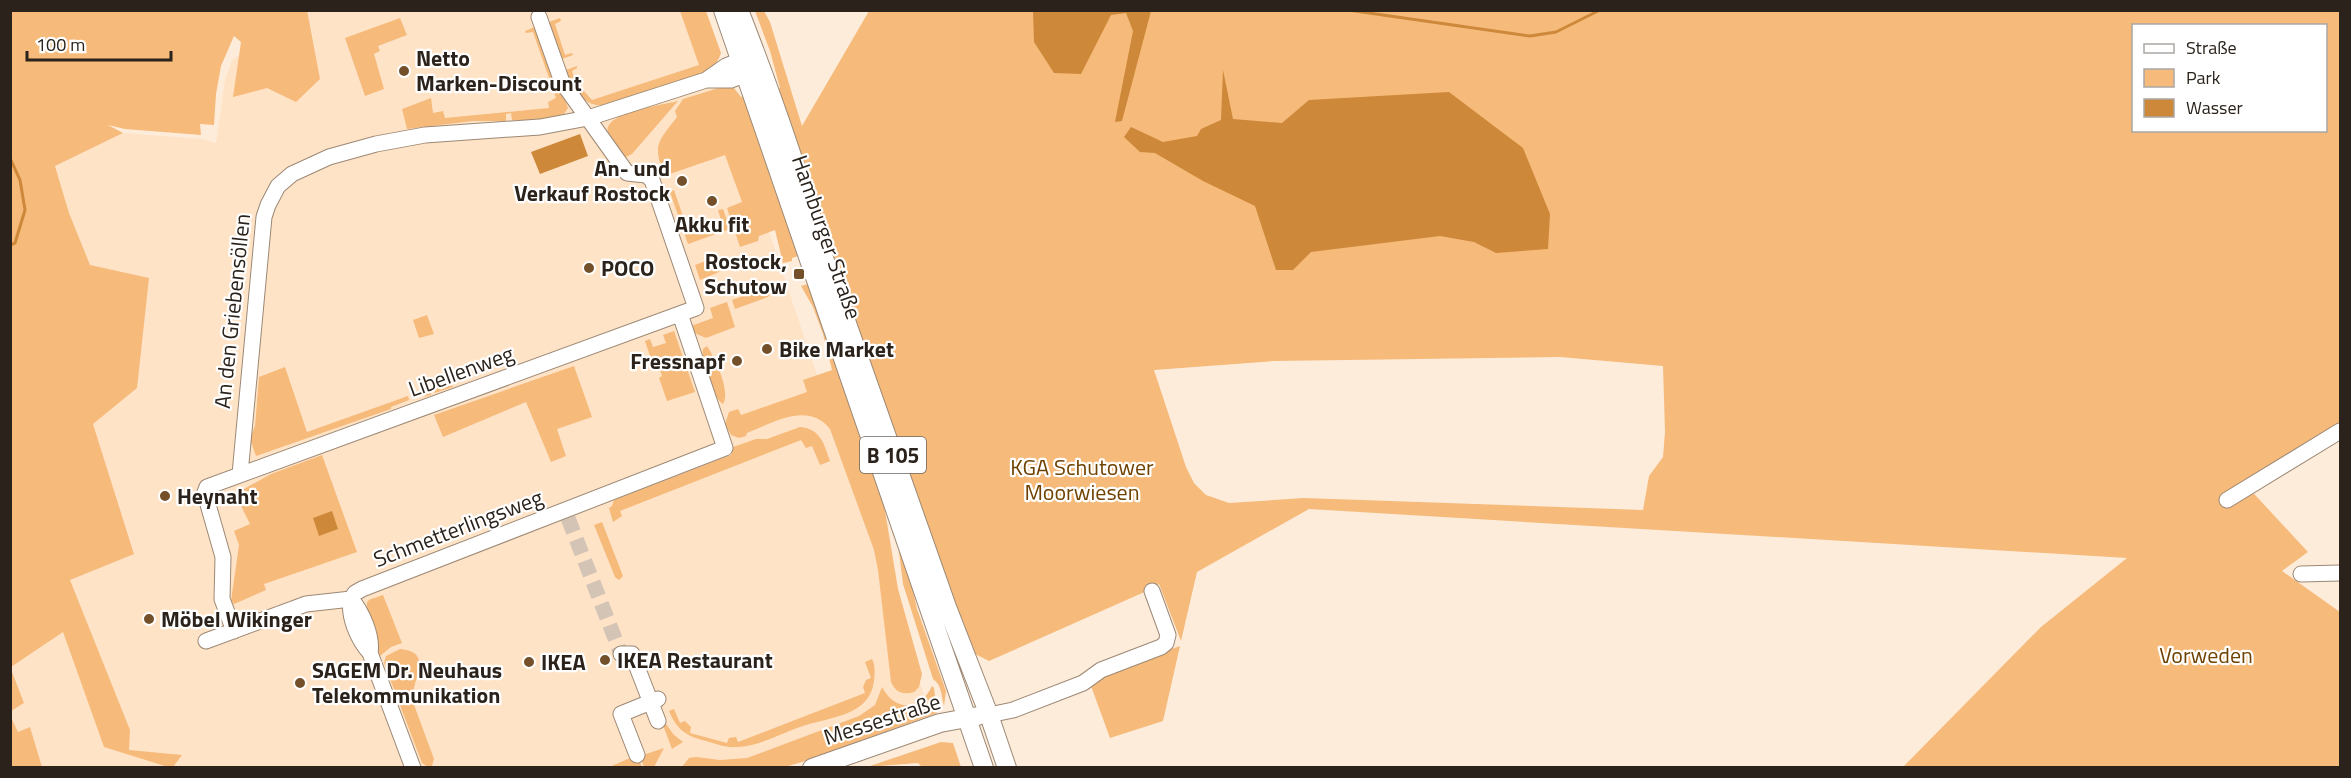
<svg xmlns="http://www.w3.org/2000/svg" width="2351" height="778" font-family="'Titillium Web',sans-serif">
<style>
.built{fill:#ffe3c7}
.green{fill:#f6ba7b;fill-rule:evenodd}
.water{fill:#cd8839}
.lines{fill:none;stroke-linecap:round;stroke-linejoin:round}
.stream{stroke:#cd8839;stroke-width:3}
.minor-tunnel{stroke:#d4c4b5;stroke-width:15;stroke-dasharray:15 8;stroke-linecap:butt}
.minor-casing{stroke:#9c8874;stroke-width:17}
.major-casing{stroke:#9c8874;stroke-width:20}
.minor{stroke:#fff;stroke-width:15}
.major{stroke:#fff;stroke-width:18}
.poi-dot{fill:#735029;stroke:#fff;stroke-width:2}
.labels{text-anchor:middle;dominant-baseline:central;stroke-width:4.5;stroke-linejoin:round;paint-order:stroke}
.shield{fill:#fff;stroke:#6b655f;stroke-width:1.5}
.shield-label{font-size:21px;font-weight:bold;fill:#2b231b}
.poi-label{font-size:22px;font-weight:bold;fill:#2b231b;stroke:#fff;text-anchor:start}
.street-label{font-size:22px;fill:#2b231b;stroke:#fff}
.park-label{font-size:22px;fill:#6f4201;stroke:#fff}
</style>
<rect width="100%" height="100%" fill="#feecdb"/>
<!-- built -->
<path class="built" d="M268 11H695L930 712 774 767 42 768 30 727 18 733 11 715 10 711 24 703 11 667 63 631 104 745 114 693 70 580 134 553 93 424 137 388 69 213 55 166 123 133 203 139 216 143 225 80 232 60 246 51Z"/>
<!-- green -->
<path class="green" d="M307 10 320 79 296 102 267 88 233 97 241 42 234 36 221 66 216 94 214 125 200 124 201 135 125 129 108 125 123 133 55 166 69 213 90 265 149 278 137 388 93 424 134 554 70 580 130 730 129 750 182 755 173 767H168L104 747 63 632 11 667V11Z
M680 11H706L721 53C718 64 710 69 700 75L603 105C584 108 572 86 566 70L577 66V68L572 71 575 81 592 100 699 65Z
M755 11H764L770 22 802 126 869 11H2340V422L2244 483 2308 552 2282 571 2340 612V767H1903L2041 627 2127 558 1309 509 1197 572 1181 641 1159 584 1149 590 989 661 971 652 848 310 776 90 780 88 770 51ZM2134 26H2326V130H2134ZM1560 357 1663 366 1665 432 1663 457 1649 476 1643 510 1304 498 1229 503 1206 495 1194 483 1186 467 1154 370 1275 361Z
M400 18 407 35 378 46 380 51 374 54 384 89 365 96 345 38Z
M560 18 561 21 555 24 565 55 572 53 573 55 562 59 549 22Z
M537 26 568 108 564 114 536 121 512 120 511 113 506 114V121H473L407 129 402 109 431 98 433 113 443 111 445 118 549 108 548 102 556 98 533 32 526 33 525 31Z
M722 87 734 88 741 97 745 95 790 224 798 256 792 258V261L783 263 775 230 759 236 758 241 740 247 727 208 742 202 725 155 664 176C653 144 657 143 677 117L675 111 683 99Z
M678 101 632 154 624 158C619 150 610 141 608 133 602 112 664 105 678 101Z
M674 190 688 231 721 220 718 210 723 209 730 229 688 244 670 192Z
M714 258 719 272 700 280 695 265Z
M808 284 884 505 898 589 922 674 919 687 914 692C903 695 896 693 891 682L878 570 874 550 830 429C808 401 773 423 747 433L746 436 739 438 731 435 725 424 729 412 738 409 741 415 807 392 803 380 832 370 823 334 813 307 801 286Z
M772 286 774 290 768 297 735 309 732 300 755 292 757 294 768 290 767 288Z
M727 302 735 327 706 338 694 333 691 326 713 318 710 308Z
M427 315 434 334 419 338 413 320Z
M674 331 695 392 667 401 659 378 662 376 659 367 654 368 645 341 650 339 653 347 666 343 663 335Z
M707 346C715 358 731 391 723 404 713 399 700 359 703 349Z
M574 366 592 417 557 429 566 456 551 462 526 402 443 437 434 415Z
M285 367 307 432 408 396 409 400 391 407V409L256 456 250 439 255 426 259 377Z
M450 381 453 387 435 393 434 391 431 392V395L423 397 426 395 424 391Z
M800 427C821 429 824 444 830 461L820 465 812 446 806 448 801 440 620 511 622 516 613 522 609 508 612 506 614 500 731 455 733 447 756 439H767Z
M322 455 357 552 264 584 266 590 234 604 231 601 239 545 234 531 250 524 235 494 271 474Z
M602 522 623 576 619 580 615 577 594 525Z
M896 528 904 551 917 609 946 691 944 706C941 695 942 685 933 679L903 584Z
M383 595 402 643 391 647 380 656 366 619 370 617C363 597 368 601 383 595Z
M1180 646 1163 721 1110 738 1091 686 1103 673Z
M400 649C436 652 410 680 413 702L434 759 432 766 428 767 422 763 384 663 386 656Z
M872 659C875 664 875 673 874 681 870 715 832 717 806 725 783 732 761 746 737 747 726 748 716 744 706 741 686 736 677 730 669 711L674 709 680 723 685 721 691 727 690 733 727 743 729 738 736 737 738 742 865 693 863 687 866 680 871 678 865 662Z
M11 669 24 703 11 711H10Z
M932 686 934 688 937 713 802 762 785 767 681 768 689 758 696 757 720 760 747 758 859 716 875 705 882 687C895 712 920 711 932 686Z
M10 715 18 732 30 727 42 767H11Z
M666 724 674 735 683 742 672 749 663 725Z
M941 742 953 743 961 767H922L918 763 867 767Z
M664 748 654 767H644L640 756Z
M637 755 642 767 607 768Z"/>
<!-- water -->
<path class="water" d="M1033 11H1151L1122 121 1115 122 1133 31 1126 13 1111 15 1081 74 1054 73 1034 42Z
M1223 70 1233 119 1282 123 1309 100 1449 92 1523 148 1550 214 1548 249 1496 253 1474 242 1440 236 1311 252 1293 270H1276L1255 206 1203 181 1155 153 1140 152 1124 137 1131 127 1163 142 1197 136 1201 129 1221 120Z
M580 134 588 156 540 174 531 152Z
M332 511 338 529 319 536 313 518Z"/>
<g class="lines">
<!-- stream -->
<path class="stream" d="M1348 10 1530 36 1556 32 1600 10
M10 158 20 180 25 210 15 243 10 245"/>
<!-- minor-tunnel -->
<path class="minor-tunnel" d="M568 518 621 654"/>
<defs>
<path id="minor" d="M706 80H731L746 74
M240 474 264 217 268 205 278 186 292 174 329 157 376 144 425 135 540 127 588 118 706 80 726 66 741 60
M2227 500 2340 431
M2301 574 2340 573
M234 631 222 599 223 557 207 501 205 492 207 487 696 308 652 180 646 175 627 173 562 82 539 17
M206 641 306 604 351 599 355 593 362 589 725 448 680 314
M370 653C373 637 362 611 351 599 348 617 358 640 370 653L413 768
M621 654H632L658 721
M989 715 1013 710 1083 683 1101 670 1161 647 1166 643 1168 635 1152 591
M637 755 621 714 658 699"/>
<path id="major" d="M723 10 984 768
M739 10C769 87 797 165 819 244L947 607 989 715 1007 768
M812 768 940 723 978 716"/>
</defs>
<!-- minor casing -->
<use href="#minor" class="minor-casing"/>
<!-- major casing -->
<use href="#major" class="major-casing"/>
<!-- minor -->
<use href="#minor" class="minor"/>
<!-- major -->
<use href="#major" class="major"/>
</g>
<!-- markers -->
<g class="poi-dot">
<circle cx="404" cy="71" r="6"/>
<circle cx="682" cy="181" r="6"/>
<circle cx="712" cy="201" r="6"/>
<circle cx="589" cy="268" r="6"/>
<rect x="793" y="268" width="12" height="12" rx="3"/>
<circle cx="767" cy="349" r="6"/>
<circle cx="737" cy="361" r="6"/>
<circle cx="165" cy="496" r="6"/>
<circle cx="149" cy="619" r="6"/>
<circle cx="605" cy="660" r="6"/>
<circle cx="529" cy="662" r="6"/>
<circle cx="300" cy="683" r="6"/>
</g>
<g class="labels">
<!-- shield labels -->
<rect class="shield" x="860" y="437" width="66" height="36" rx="4.5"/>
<g class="shield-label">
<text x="893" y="455">B 105</text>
</g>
<!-- poi labels -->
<g class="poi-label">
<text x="416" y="58">Netto<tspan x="416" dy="25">Marken-Discount</tspan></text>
<text x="670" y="168" text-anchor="end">An- und<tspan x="670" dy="25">Verkauf Rostock</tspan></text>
<text x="712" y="224" text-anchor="middle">Akku fit</text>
<text x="787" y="261" text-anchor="end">Rostock,<tspan x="787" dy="25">Schutow</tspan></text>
<text x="601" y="268">POCO</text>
<text x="779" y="349">Bike Market</text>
<text x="725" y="361" text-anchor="end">Fressnapf</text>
<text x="177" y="496">Heynaht</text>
<text x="161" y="619">Möbel Wikinger</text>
<text x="617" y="660">IKEA Restaurant</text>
<text x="541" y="662">IKEA</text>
<text x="312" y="670">SAGEM Dr. Neuhaus<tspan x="312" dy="25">Telekommunikation</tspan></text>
</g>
<!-- street labels -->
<g class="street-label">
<text transform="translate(827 237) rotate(71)">Hamburger Straße</text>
<text transform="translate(232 311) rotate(-84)">An den Griebensöllen</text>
<text transform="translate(461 371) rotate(-20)">Libellenweg</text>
<text transform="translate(458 528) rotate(-21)">Schmetterlingsweg</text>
<text transform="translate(882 719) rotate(-18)">Messestraße</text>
</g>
<!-- park labels -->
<g class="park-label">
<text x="1082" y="467">KGA Schutower<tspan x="1082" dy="25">Moorwiesen</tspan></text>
<text x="2206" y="655">Vorweden</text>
</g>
</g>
<!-- border -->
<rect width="2351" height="778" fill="none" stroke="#2b231b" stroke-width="24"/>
<!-- legend -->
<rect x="2132" y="24" width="195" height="108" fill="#ffffff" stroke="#aaa7a4" stroke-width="1.5"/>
<rect x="2144" y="44" width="30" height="9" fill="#ffffff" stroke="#aaa7a4" stroke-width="1.5"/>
<text x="2186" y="54" font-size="18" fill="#2b231b">Straße</text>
<rect x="2144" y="69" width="30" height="18" fill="#f6ba7b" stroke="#aaa7a4" stroke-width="1.5"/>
<text x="2186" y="84" font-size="18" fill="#2b231b">Park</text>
<rect x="2144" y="99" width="30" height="18" fill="#cd8839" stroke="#aaa7a4" stroke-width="1.5"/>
<text x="2186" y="114" font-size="18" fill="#2b231b">Wasser</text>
<!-- scale -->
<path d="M27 51v9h144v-9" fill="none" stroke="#2b231b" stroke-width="3"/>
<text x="36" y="51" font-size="18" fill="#2b231b" stroke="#ffffff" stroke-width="4.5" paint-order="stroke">100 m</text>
</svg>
